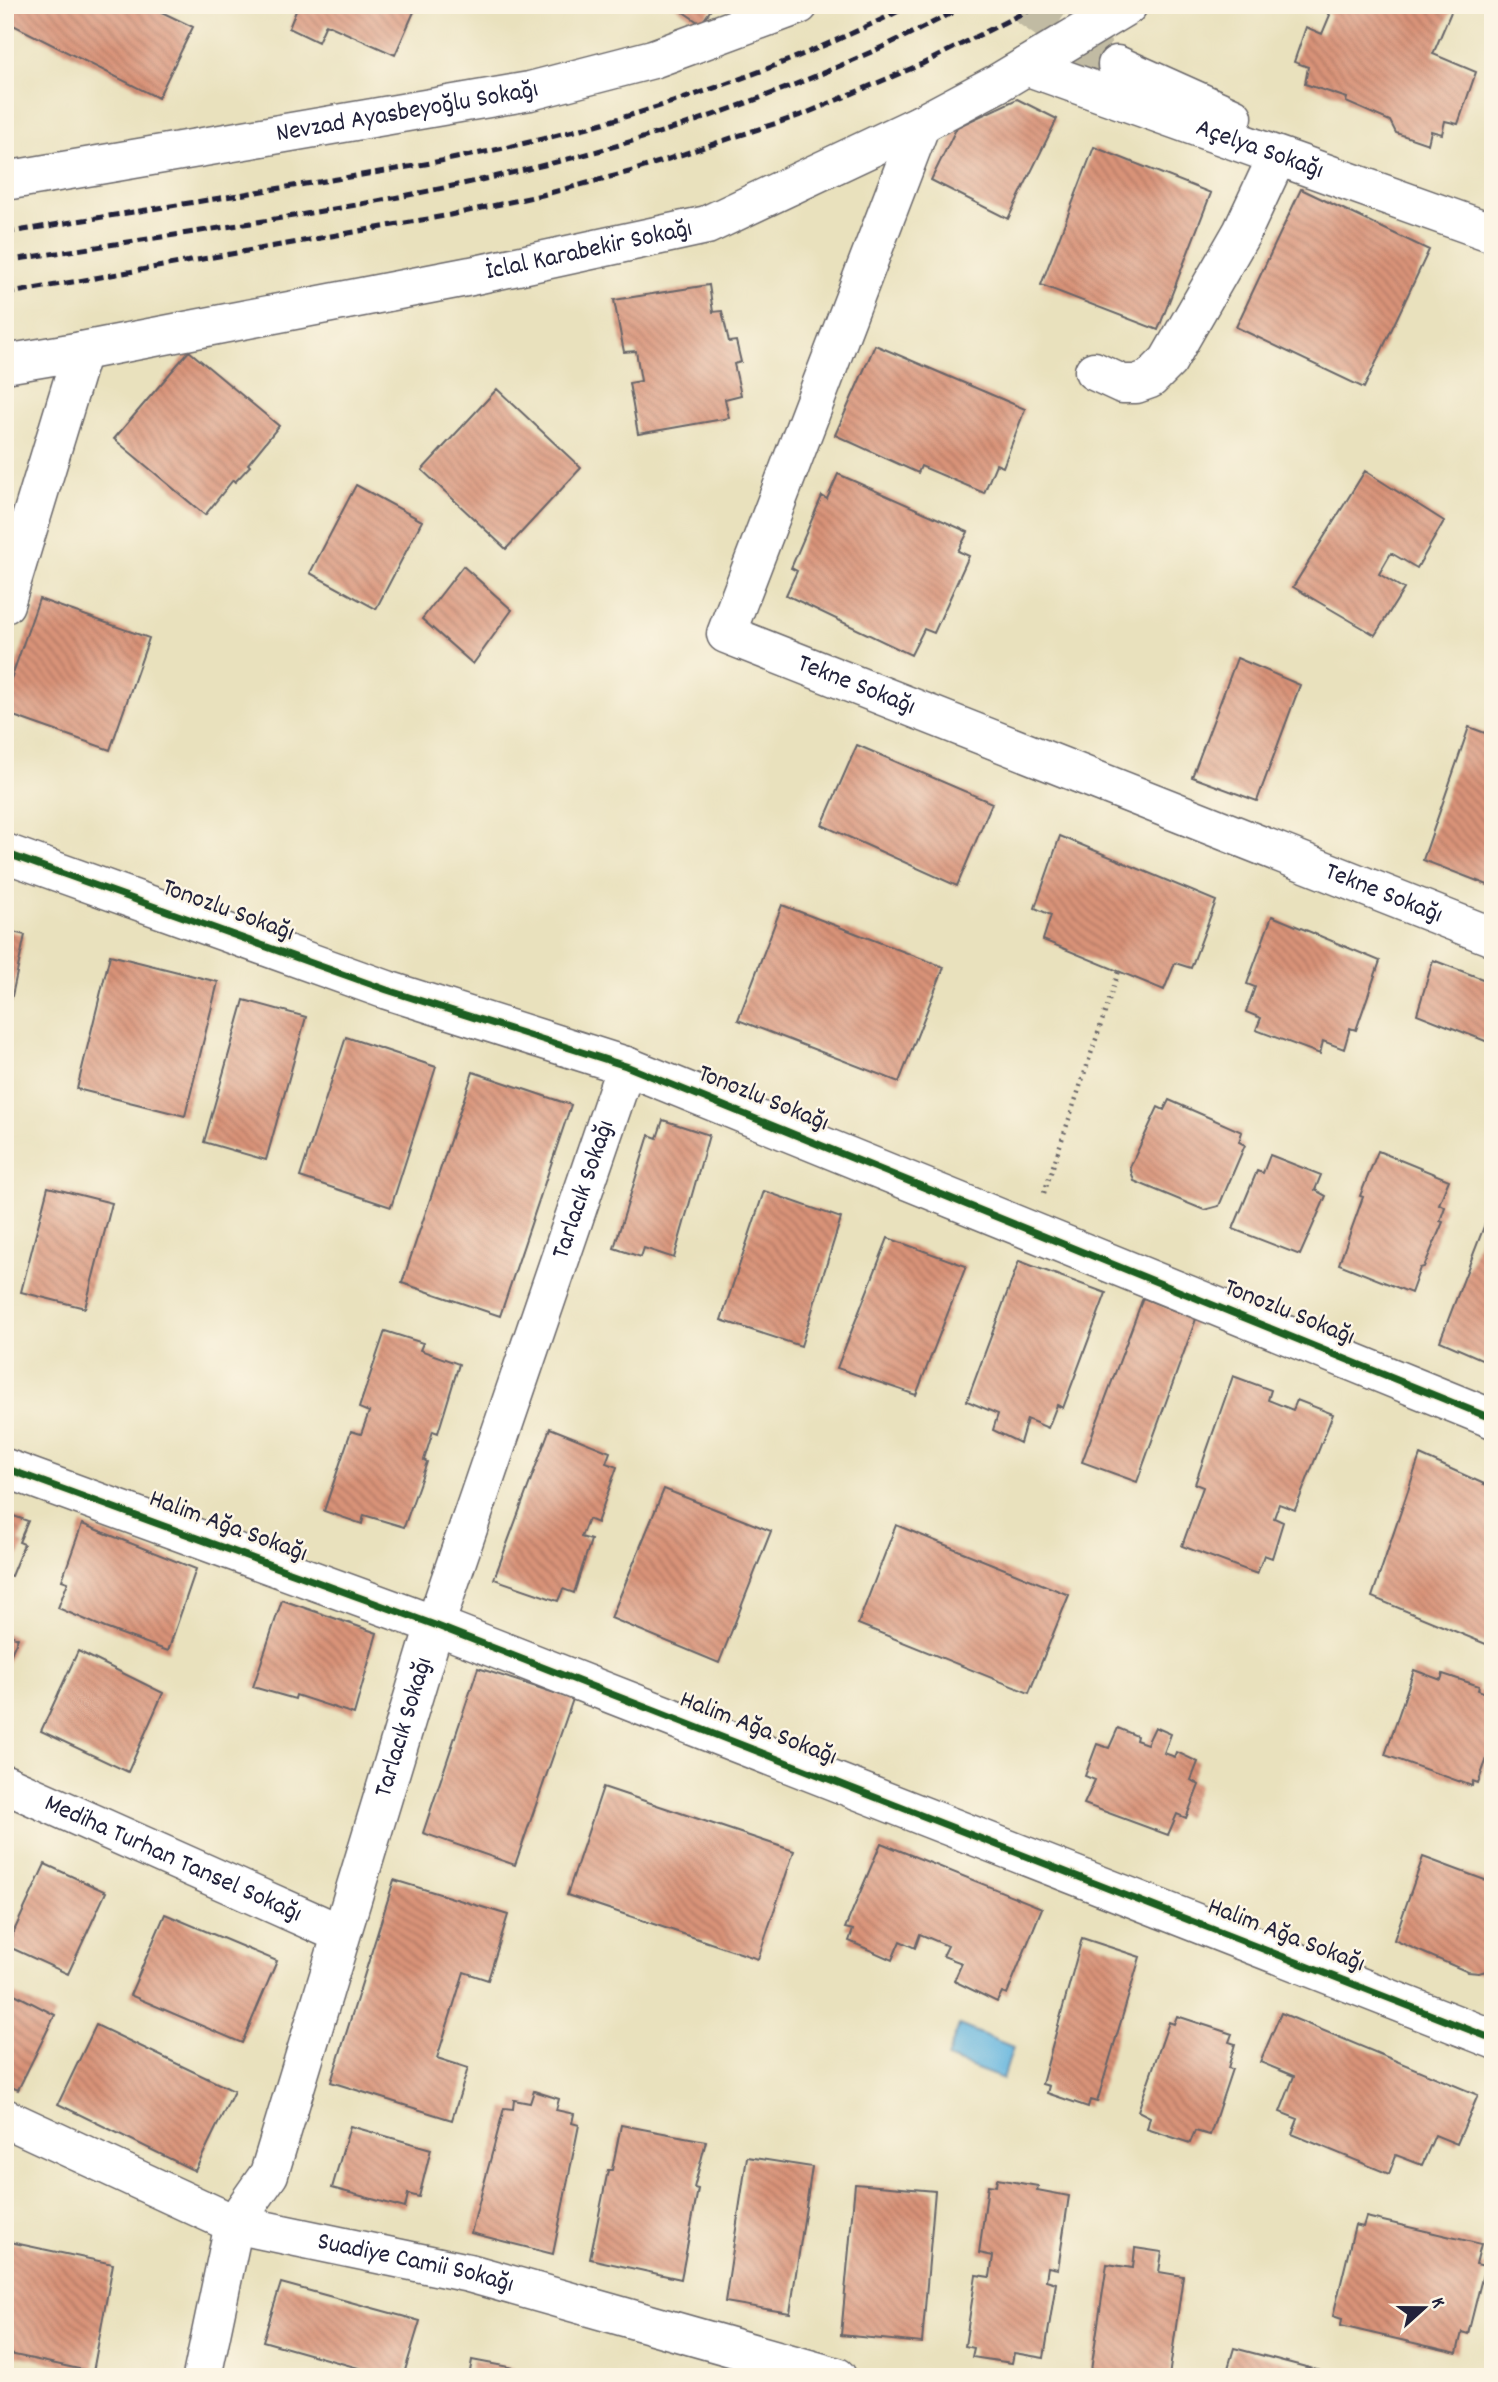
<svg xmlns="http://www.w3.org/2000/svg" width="1498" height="2382" font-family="Dekko,sans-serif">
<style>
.water{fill:#64b5df;stroke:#436c8d;stroke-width:2}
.building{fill:url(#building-back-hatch)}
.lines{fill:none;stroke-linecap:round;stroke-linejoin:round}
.minor-tunnel{stroke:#c1bba3;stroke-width:38;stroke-dasharray:38 19;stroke-linecap:butt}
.minor-casing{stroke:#686568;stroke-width:41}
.path{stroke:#686568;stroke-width:4.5;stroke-dasharray:2 5;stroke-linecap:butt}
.minor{stroke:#fff;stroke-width:38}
.rail{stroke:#22223b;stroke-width:5;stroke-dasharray:10 5;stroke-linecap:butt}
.cycleway-casing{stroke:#fcf5e5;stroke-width:11}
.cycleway{stroke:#1b5e20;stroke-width:7}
.labels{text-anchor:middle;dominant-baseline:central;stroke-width:5;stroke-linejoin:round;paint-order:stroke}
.street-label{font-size:26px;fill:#22223b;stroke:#fcf5e5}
</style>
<defs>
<pattern id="building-back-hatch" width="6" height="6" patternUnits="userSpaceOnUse" patternTransform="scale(1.75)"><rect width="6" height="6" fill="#d99378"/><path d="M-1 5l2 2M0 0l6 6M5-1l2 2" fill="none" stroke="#b07864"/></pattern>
</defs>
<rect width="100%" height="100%" fill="#fcf5e5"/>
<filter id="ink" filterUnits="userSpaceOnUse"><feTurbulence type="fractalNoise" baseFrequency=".0143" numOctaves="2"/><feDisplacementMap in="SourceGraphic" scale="14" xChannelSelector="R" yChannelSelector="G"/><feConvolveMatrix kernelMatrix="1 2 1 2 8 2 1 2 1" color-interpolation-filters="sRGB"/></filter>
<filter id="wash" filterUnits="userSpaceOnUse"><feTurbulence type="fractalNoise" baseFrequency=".00686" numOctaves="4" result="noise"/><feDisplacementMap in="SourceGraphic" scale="28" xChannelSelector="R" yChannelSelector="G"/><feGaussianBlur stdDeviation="1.57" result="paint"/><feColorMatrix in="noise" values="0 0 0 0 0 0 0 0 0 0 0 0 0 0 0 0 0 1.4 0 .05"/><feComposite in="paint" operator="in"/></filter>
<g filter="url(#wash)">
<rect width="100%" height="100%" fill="#e9e1bd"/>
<!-- water -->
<path class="water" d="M959 2025 1013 2047 1003 2079 947 2058Z"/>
<g id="blocks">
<!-- building -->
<path class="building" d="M7 5H147L193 27 158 98 5 21Z
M284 5H417L395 55 326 24 318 42 289 28 296 11Z
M673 5H714L701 24Z
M1319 5H1454L1433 54 1476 72 1458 124 1445 121 1442 134 1431 131 1428 144 1396 133 1390 121 1346 102 1347 98 1305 84 1308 67 1294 62 1306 27 1322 34 1330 15Z
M1017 99 1057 119 1008 219 931 180 957 127Z
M1094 147 1211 193 1158 330 1041 285Z
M1301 189 1429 250 1364 388 1236 327Z
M709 285 713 312 722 311 729 342 736 341 741 362 734 364 741 395 725 399 729 418 638 434 629 383 641 381 636 351 624 352 614 300Z
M875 345 1025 409 1003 467 996 464 984 493 921 466 918 473 835 435Z
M189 351 279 426 248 464 250 466 235 482 233 480 205 515 114 439Z
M497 389 581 468 506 549 422 470Z
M1365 471 1444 521 1417 568 1391 553 1379 574 1404 589 1375 635 1293 587Z
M838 474 968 532 958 551 969 556 934 633 924 629 911 655 786 595 797 571 791 568 822 496 827 499Z
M356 485 422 521 376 609 310 573Z
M463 566 512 610 473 664 422 619Z
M39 599 149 638 110 750 5 713V696Z
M1237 658 1300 685 1257 801 1192 777Z
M1469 727 1493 736V887L1423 860Z
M857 745 992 803 957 886 822 825Z
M1060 836 1216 901 1191 968 1175 963 1164 990 1043 940 1051 915 1035 908Z
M782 905 944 967 899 1082 738 1020Z
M1272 916 1380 961 1356 1030 1350 1028 1344 1049 1323 1041 1320 1054 1256 1030 1261 1018 1246 1012 1255 987 1247 984Z
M5 930 25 935 6 1024H5Z
M110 955 218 982 185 1116 77 1089Z
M1433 960 1493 983V1044L1417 1014Z
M244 1000 306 1017 266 1160 204 1142Z
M346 1037 436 1067 391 1207 300 1177Z
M473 1072 571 1105 500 1316 402 1283Z
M1169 1100 1242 1132 1239 1142 1245 1145 1219 1206 1204 1210 1134 1181 1130 1167 1158 1107 1164 1110Z
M663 1120 709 1135 674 1258 644 1248 641 1257 614 1248 649 1135 657 1138Z
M1378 1151 1449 1180 1439 1204 1445 1207 1440 1221 1443 1222 1424 1267 1420 1268 1411 1293 1339 1264 1363 1197 1360 1196Z
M1270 1155 1321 1175 1315 1190 1326 1196 1300 1255 1233 1229 1257 1171 1263 1173Z
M48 1187 112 1203 85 1308 21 1292Z
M764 1191 841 1218 801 1346 721 1320Z
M1493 1203V1364L1440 1341Z
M888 1238 966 1266 916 1395 837 1368Z
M1019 1261 1106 1293 1063 1408 1057 1405 1048 1428 1027 1419 1020 1443 993 1430 998 1414 967 1401Z
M1143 1298 1196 1319 1137 1482 1082 1462Z
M385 1331 423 1343 420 1350 459 1364 438 1433 433 1431 424 1460 427 1462 404 1527 364 1515 362 1524 324 1511 351 1431 361 1434 369 1412 359 1408Z
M1233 1376 1271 1390 1268 1400 1293 1410 1297 1400 1333 1414 1295 1510 1279 1504 1274 1518 1283 1522 1272 1558 1264 1555 1257 1574 1182 1546 1203 1487 1195 1484Z
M550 1428 610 1452 606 1463 617 1467 597 1523 588 1519 581 1537 591 1540 574 1593 563 1589 558 1601 494 1579Z
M1420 1455 1493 1488V1647L1372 1597Z
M664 1489 771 1531 719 1663 611 1618Z
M5 1513 28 1521 19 1542 24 1544 11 1576 5 1574Z
M82 1524 196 1569 168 1651 105 1628 58 1608 68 1582 62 1580Z
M896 1525 1069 1595 1029 1693 858 1624Z
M282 1600 377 1633 354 1714 296 1695 295 1699 253 1687Z
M5 1633 18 1638 5 1667Z
M78 1651 163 1693 128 1772 41 1731Z
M478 1668 573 1699 515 1865 423 1833Z
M1414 1670 1441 1680 1443 1674 1479 1686 1478 1690 1493 1696V1742L1478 1783 1473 1781 1472 1786 1385 1755Z
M1155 1727 1171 1734 1164 1753 1175 1757 1177 1752 1198 1762 1191 1780 1199 1785 1186 1818 1177 1814 1168 1835 1084 1804 1095 1780 1085 1776 1097 1744 1109 1748 1118 1728 1137 1736 1136 1740 1147 1744Z
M603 1787 794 1851 758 1959 567 1895Z
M881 1843 1042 1908 1007 1994 1002 1992 997 2002 954 1981 962 1963 943 1956 948 1946 920 1934 915 1948 900 1941 892 1960 849 1941 853 1930 845 1928Z
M1423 1857 1493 1883V1969L1479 1973 1468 1972 1394 1940Z
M45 1864 106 1892 68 1974 7 1946Z
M394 1880 508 1915 488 1980 464 1972 437 2058 468 2068 452 2120 331 2082Z
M165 1914 277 1961 242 2043 130 1995Z
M1082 1938 1140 1957 1097 2102 1090 2100 1088 2107 1047 2093 1049 2086 1042 2084Z
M5 1989 55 2015 18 2090 5 2084Z
M1281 2013 1478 2095 1457 2144 1435 2135 1422 2165 1396 2155 1389 2174 1292 2134 1298 2119 1280 2112 1294 2076 1260 2062Z
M1177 2016 1232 2034 1229 2042 1235 2044 1228 2068 1232 2069 1210 2135 1195 2131 1190 2143 1147 2129 1150 2117 1138 2111 1169 2022 1174 2024Z
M96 2025 234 2091 195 2171 58 2104Z
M534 2091 559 2099 556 2110 574 2114 572 2123 579 2125 553 2254 471 2233 504 2108 513 2109 514 2100 530 2103Z
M621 2125 706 2141 694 2188 698 2189 681 2279 590 2259 608 2170H612Z
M350 2126 431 2149 419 2197 408 2194 405 2208 332 2188Z
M747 2157 812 2167 790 2313 725 2302Z
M997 2179 1038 2186 1037 2190 1069 2196 1058 2269 1048 2267 1046 2280 1056 2283 1044 2358 1014 2353 1012 2363 972 2357 974 2348 965 2346 976 2275 990 2277 993 2256 979 2253 988 2185 996 2186Z
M855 2184 935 2191 922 2343 841 2335Z
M1366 2217 1481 2244 1476 2264 1485 2266 1468 2334 1462 2332 1457 2353 1341 2326 1342 2319 1333 2316 1355 2225 1363 2227Z
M5 2241 113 2264 93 2372 5 2353Z
M1135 2248 1162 2252 1159 2272 1183 2276 1169 2377H1090L1107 2264 1133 2268Z
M281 2283 420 2321 403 2377H390L263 2341Z
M1234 2348 1340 2376V2377H1220L1221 2374 1226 2375Z
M472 2360 514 2368 513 2373 529 2377H469Z"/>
</g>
</g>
<g filter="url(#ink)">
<use href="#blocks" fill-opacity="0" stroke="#686568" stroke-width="2"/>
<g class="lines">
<!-- minor-tunnel -->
<path class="minor-tunnel" d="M1025 5 1096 55 1117 65"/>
<defs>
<g id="minor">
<path d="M1117 65 1233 117"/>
<path id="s1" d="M1026 66 1493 233"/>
<path id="s2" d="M921 124 726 634 1493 937"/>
<path id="s3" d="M5 181 530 91 653 59 799 5"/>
<path id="s4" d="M5 364 82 351 471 276 707 225 921 124 998 83 1128 5"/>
<path d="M1094 371 1122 384H1136L1150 379 1168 361 1242 232 1271 170 1280 158"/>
<path d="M5 604 82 351"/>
<path d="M5 853 387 990 626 1066 1493 1419"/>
<path d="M5 1468 435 1625 1493 2039"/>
<path id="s5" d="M5 1784 341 1934"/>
<path id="s6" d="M5 2118 234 2224 469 2273 837 2377"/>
<path id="s7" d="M202 2377 234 2224 269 2174 435 1625 626 1066"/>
</g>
</defs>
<!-- minor casing -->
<use href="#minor" class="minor-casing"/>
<!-- path -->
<path class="path" d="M1044 1193 1119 971"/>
<!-- minor -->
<use href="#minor" class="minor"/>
<!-- rail -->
<path class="rail" d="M5 233C101 217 197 202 293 186 375 173 457 160 538 140 666 109 794 64 911 5
M5 261C203 230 405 204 598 151 726 115 850 67 967 5
M5 294 450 215 542 195 629 172 804 114 922 64 1039 5"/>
<defs>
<path id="cycleway" d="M5 853 387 990 626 1066 1493 1419
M5 1468 435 1625 1493 2039"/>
</defs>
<!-- cycleway casing -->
<use href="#cycleway" class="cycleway-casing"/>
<!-- cycleway -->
<use href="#cycleway" class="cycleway"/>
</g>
</g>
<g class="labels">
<!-- street labels -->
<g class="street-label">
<text stroke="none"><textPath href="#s3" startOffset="408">Nevzad Ayasbeyoğlu Sokağı</textPath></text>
<text stroke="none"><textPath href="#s1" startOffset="248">Açelya Sokağı</textPath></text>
<text stroke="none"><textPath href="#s4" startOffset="595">İclal Karabekir Sokağı</textPath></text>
<text stroke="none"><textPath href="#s2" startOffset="686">Tekne Sokağı</textPath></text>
<text stroke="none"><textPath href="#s2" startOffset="1253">Tekne Sokağı</textPath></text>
<text transform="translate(228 911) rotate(20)">Tonozlu Sokağı</text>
<text transform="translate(763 1099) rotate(22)">Tonozlu Sokağı</text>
<text stroke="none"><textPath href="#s7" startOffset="1251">Tarlacık Sokağı</textPath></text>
<text transform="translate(1289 1313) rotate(22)">Tonozlu Sokağı</text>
<text transform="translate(228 1527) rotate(20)">Halim Ağa Sokağı</text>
<text stroke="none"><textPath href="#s7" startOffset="684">Tarlacık Sokağı</textPath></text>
<text transform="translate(758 1729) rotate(21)">Halim Ağa Sokağı</text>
<text stroke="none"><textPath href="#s5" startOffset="184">Mediha Turhan Tansel Sokağı</textPath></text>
<text transform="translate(1286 1936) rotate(21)">Halim Ağa Sokağı</text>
<text stroke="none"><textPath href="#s6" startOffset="438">Suadiye Camii Sokağı</textPath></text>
</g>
</g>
<!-- margin -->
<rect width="1498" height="2382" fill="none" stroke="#fcf5e5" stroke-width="28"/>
<!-- north arrow -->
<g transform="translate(1424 2308) rotate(69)" stroke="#fcf5e5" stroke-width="5" paint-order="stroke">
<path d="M0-5L12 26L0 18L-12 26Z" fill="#22223b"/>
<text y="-10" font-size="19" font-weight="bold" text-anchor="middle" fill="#22223b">K</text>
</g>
</svg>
